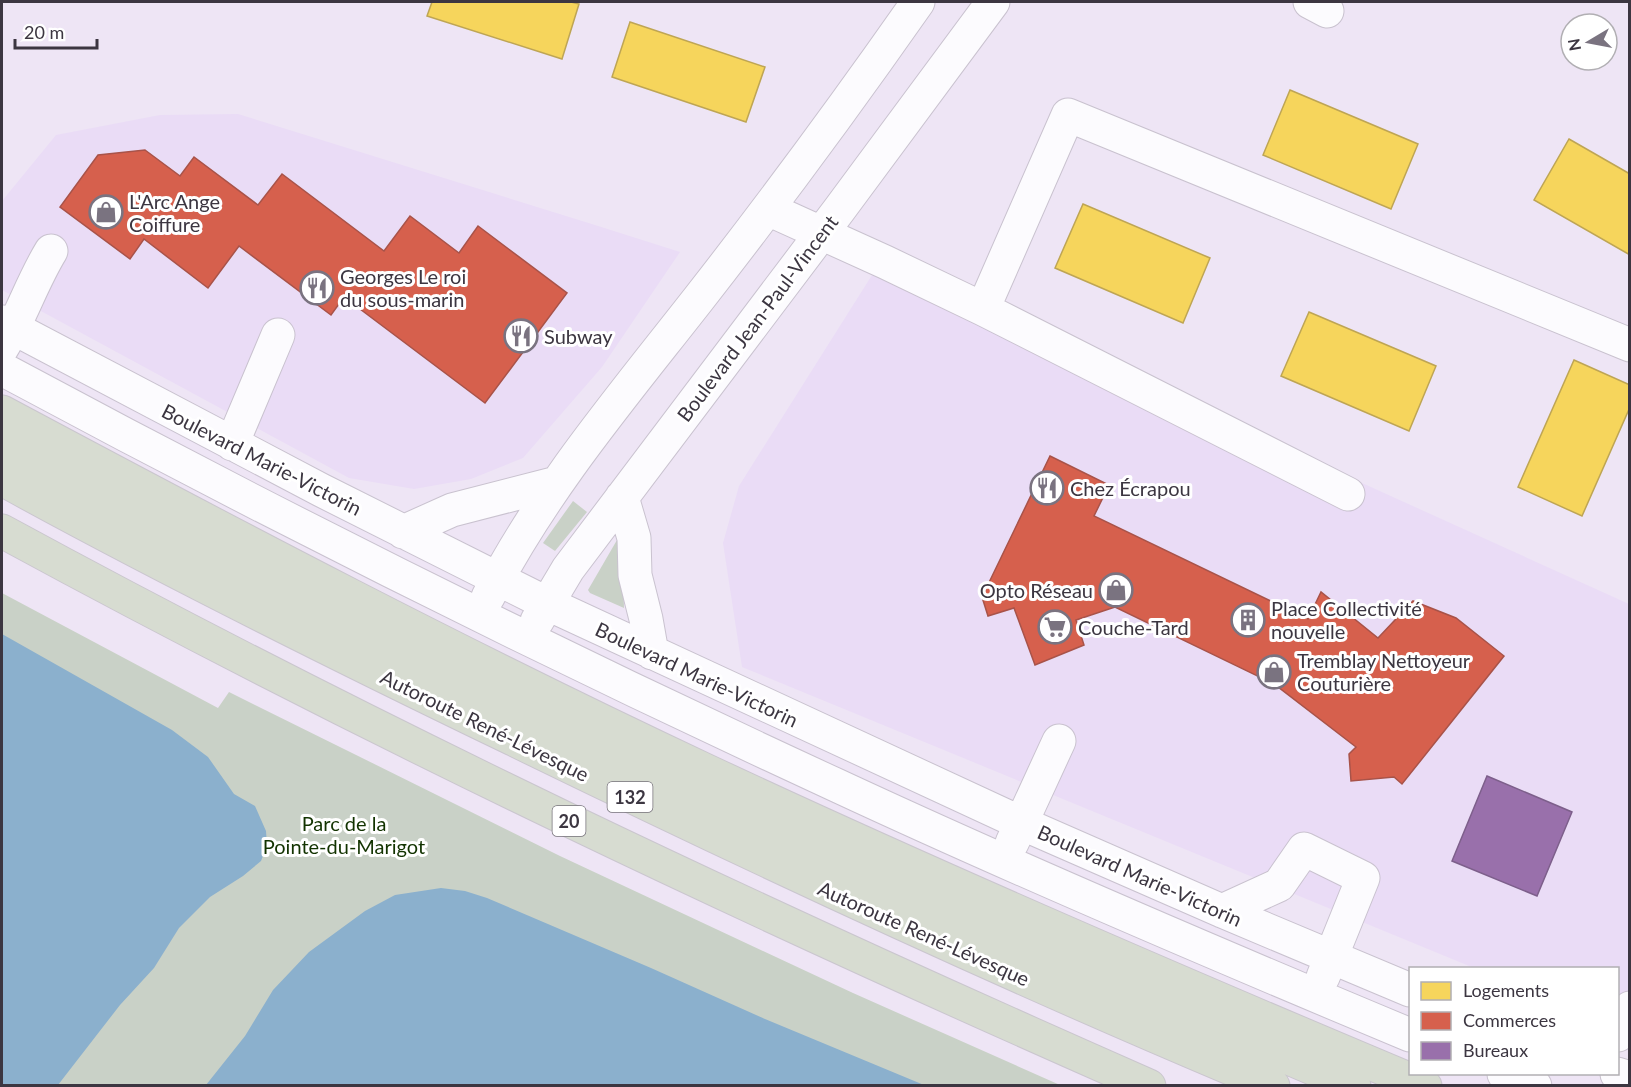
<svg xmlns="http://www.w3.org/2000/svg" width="1631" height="1087" font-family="Lato,sans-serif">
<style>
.built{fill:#eadcf6}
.green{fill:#c9d1c7}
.water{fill:#8bb0cd}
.homes{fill:#f6d55c;stroke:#bea554;stroke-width:1.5}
.shops{fill:#d6604d;stroke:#a85349;stroke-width:1.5}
.offices{fill:#9970ab;stroke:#7d5f8b;stroke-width:1.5}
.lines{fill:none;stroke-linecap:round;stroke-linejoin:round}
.minor-casing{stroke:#c9c2cf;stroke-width:35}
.highway-casing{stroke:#cac6ce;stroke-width:35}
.minor{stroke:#fcfbfe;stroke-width:33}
.highway{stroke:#d7dcd1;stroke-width:33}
.labels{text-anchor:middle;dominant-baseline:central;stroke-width:6;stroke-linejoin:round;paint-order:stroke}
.shield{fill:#fff;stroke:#76727a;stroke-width:1.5}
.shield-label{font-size:18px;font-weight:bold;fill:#3c3641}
.poi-label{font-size:20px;fill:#3c3641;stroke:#fff;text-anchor:start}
.street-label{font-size:20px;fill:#3c3641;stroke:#fff}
.park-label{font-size:20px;fill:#123300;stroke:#fff}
</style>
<rect width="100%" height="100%" fill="#eee5f5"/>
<!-- built -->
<path class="built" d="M238 114 595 225 680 252 602 367 523 458 471 479 414 489 349 478 2 290V201L56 135 160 115Z
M879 264 1629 604V1033L1618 1028V968H1474L742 667 723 543 739 486Z"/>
<!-- green -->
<path class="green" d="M573 501 587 512 555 551 543 543Z
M617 540 622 541 624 608 590 593 588 590Z
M2 593 218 708 229 692 560 856 853 993 1060 1085H2Z"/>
<!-- water -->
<path class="water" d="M2 634 172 730 208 757 234 794 255 806 266 831 267 846 261 861 243 876 210 897 179 928 154 968 120 1005 58 1085H2Z
M441 888 465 891 487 898 651 968 765 1019 924 1085H206L245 1036 273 990 309 952 365 911 395 895Z"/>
<!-- homes -->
<path class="homes" d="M432 2H571L579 4 562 59 427 16Z
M630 22 765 67 746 122 612 77Z
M1290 90 1418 144 1391 209 1263 155Z
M1569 139 1630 174V255L1534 200Z
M1083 204 1210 258 1183 323 1055 268Z
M1309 312 1436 366 1409 431 1281 376Z
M1574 360 1630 385V407L1582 516 1518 487Z"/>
<!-- shops -->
<path class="shops" d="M145 150 180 176 194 157 258 205 282 174 384 251 410 216 459 253 478 226 567 293 485 403 344 297 331 315 239 246 208 288 144 239 130 259 60 207 98 155Z
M1050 456 1109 485 1094 516 1308 619 1321 592 1378 638 1413 601 1456 618 1504 656 1402 784 1394 777 1351 781 1349 754 1356 747 1274 684 1115 607 1076 620 1084 645 1035 665 1014 608 988 616 982 597Z"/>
<!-- offices -->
<path class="offices" d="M1487 776 1572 812 1537 896 1452 861Z"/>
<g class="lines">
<defs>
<path id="minor" d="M1310 2 1327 11
M768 209 885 262 983 309 1348 494
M983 309 1068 115 1630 345
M2 322 321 490 546 603 1021 823 1222 911 1410 990
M2 348C21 317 32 282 51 251
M2 369C275 516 554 655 836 785 1025 873 1218 955 1410 1035
M232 444 278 335
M622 497 634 538 635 575 646 619 652 653
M403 532 452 510 557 483
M488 597C544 488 625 393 700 297 775 201 848 102 918 2
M537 621 568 569 839 210 993 2
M1012 843 1059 741
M1222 911 1279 885 1304 849 1363 878 1323 977
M1618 1035 1630 1008
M1504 1074 1535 1086
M1617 1074 1630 1078"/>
<path id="highway" d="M2 412C234 536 468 659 707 771 944 882 1184 985 1425 1086
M2 443C326 618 657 781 994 931 1113 985 1234 1034 1354 1086
M2 479C169 571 341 656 513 739 763 861 1016 979 1273 1086
M2 531C375 734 760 915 1149 1086"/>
</defs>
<!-- minor casing -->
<use href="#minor" class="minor-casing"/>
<!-- highway casing -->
<use href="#highway" class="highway-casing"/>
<!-- minor -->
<use href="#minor" class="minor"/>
<!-- highway -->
<use href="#highway" class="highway"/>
</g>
<!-- icons -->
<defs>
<symbol id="shop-ring" viewBox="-11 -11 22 22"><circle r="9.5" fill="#fff" stroke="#7a7380" stroke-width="1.5"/><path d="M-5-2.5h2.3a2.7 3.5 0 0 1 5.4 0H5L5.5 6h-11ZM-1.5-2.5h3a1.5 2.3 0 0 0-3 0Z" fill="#7a7380"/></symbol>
<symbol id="restaurant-ring" viewBox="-11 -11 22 22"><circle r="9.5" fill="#fff" stroke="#7a7380" stroke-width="1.5"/><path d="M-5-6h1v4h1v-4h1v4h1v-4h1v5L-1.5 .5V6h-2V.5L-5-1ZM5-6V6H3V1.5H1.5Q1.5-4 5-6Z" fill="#7a7380"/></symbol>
<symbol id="building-ring" viewBox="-11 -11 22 22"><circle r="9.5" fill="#fff" stroke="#7a7380" stroke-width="1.5"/><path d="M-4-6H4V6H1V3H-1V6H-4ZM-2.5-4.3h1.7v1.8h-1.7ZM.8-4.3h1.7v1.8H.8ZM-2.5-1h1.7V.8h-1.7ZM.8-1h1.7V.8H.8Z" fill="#7a7380"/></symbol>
<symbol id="supermarket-ring" viewBox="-11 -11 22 22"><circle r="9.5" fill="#fff" stroke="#7a7380" stroke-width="1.5"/><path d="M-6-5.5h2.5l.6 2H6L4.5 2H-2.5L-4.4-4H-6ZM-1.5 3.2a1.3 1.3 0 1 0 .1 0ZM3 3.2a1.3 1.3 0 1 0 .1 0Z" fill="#7a7380"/></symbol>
</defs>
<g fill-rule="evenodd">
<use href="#shop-ring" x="87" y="193" width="38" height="38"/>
<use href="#restaurant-ring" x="298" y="269" width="38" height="38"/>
<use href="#restaurant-ring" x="502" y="317" width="38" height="38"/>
<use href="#restaurant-ring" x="1028" y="469" width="38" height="38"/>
<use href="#shop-ring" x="1097" y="571" width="38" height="38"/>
<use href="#building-ring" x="1229" y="601" width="38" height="38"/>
<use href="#supermarket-ring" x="1036" y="608" width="38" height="38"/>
<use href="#shop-ring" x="1255" y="653" width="38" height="38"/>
</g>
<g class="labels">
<!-- shield labels -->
<g class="shield">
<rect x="607.5" y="782" width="45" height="30" rx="4.5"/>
<rect x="552.5" y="806" width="33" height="30" rx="4.5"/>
</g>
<g class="shield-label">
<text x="630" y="797">132</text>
<text x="569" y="821">20</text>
</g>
<!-- poi labels -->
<g class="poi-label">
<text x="129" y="201">L'Arc Ange<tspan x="129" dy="23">Coiffure</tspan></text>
<text x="340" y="276">Georges Le roi<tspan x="340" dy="23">du sous-marin</tspan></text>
<text x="544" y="336">Subway</text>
<text x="1070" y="488">Chez Écrapou</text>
<text x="1093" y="590" text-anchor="end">Opto Réseau</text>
<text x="1271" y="608">Place Collectivité<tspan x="1271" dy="23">nouvelle</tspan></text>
<text x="1078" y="627">Couche-Tard</text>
<text x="1297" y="660">Tremblay Nettoyeur<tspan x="1297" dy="23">Couturière</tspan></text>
</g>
<!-- street labels -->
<g class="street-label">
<text transform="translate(757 318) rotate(-53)">Boulevard Jean-Paul-Vincent</text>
<text transform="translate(262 459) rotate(27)">Boulevard Marie-Victorin</text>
<text transform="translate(697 674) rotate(25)">Boulevard Marie-Victorin</text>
<text transform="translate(485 725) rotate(26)">Autoroute René-Lévesque</text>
<text transform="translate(1140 875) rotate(24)">Boulevard Marie-Victorin</text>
<text transform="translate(924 933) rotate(24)">Autoroute René-Lévesque</text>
</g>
<!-- park labels -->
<g class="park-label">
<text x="344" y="823">Parc de la<tspan x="344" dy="23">Pointe-du-Marigot</tspan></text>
</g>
</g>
<!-- border -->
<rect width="1631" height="1087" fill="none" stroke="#3c3641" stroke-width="6"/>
<!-- legend -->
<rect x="1409" y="967" width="210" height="108" fill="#ffffff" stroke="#b1afb3" stroke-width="1.5"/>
<rect x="1421" y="982" width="30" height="18" fill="#f6d55c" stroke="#b1afb3" stroke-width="1.5"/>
<text x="1463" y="997" font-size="18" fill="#3c3641">Logements</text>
<rect x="1421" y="1012" width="30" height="18" fill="#d6604d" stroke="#b1afb3" stroke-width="1.5"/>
<text x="1463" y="1027" font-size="18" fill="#3c3641">Commerces</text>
<rect x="1421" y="1042" width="30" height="18" fill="#9970ab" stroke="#b1afb3" stroke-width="1.5"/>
<text x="1463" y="1057" font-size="18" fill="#3c3641">Bureaux</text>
<!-- north arrow -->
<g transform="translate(1589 42) rotate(260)"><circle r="28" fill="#ffffff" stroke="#b1afb3" stroke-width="1.5"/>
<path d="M0-4.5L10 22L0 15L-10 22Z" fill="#7a7380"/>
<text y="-9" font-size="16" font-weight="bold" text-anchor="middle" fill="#3c3641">N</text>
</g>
<!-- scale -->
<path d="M15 39v9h82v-9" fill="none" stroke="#3c3641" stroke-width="3"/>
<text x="24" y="39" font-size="18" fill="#3c3641" stroke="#ffffff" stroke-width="4.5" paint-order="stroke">20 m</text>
</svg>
